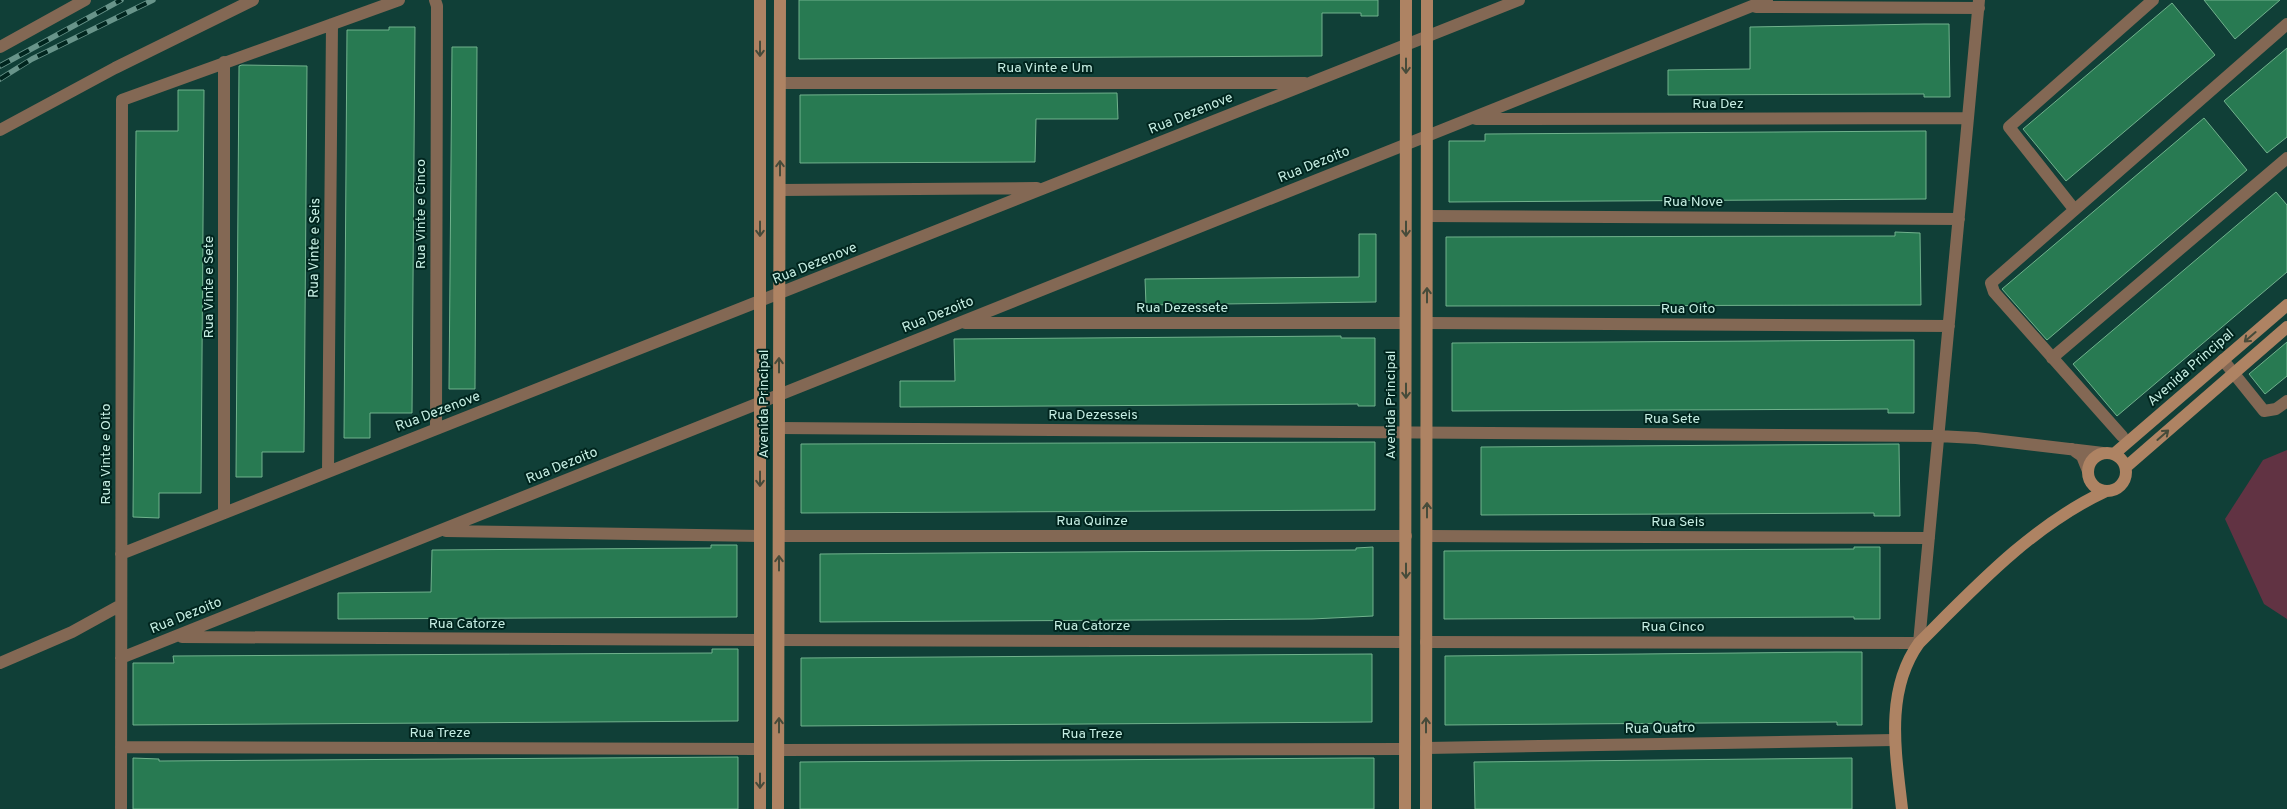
<svg xmlns="http://www.w3.org/2000/svg" width="2287" height="809" font-family="Overpass,sans-serif">
<style>
.green{fill:#613343}
.building{fill:#287a52;stroke:#71b28d}
.lines{fill:none;stroke-linecap:round;stroke-linejoin:round}
.street{stroke:#836854;stroke-width:12}
.secondary{stroke:#ae8363;stroke-width:12}
.rail-casing{stroke:#68948a;stroke-width:5.5}
.rail{stroke:#00251e;stroke-width:4;stroke-dasharray:11;stroke-linecap:butt}
.oneway{stroke:#464b3a}
.labels{text-anchor:middle;dominant-baseline:central;stroke-width:4;stroke-linejoin:round;paint-order:stroke}
.street-label{font-size:14px;fill:#c6eee3;stroke:#00251e}
</style>
<rect width="100%" height="100%" fill="#103f37"/>
<!-- green -->
<path class="green" d="M2287 450V619L2264 604 2225 519 2263 460Z"/>
<!-- building -->
<path class="building" d="M799 0H1378V16H1361V13H1322V56L799 59Z
M2204 0H2280L2235 39Z
M2172 3 2215 55 2066 181 2023 129Z
M1924 24H1949L1950 97H1924V94L1668 95V70L1750 69V27Z
M389 27H415L412 413H370V438H344L347 30H389Z
M452 47H477L475 389H449Z
M2287 48V137L2267 153 2224 101Z
M242 65 307 66 304 452H262V477H236L239 66Z
M178 90H204L201 493H159V518L133 517 136 131H178Z
M1117 93 1118 119H1036L1035 162 800 163V95Z
M2204 118 2247 170 2047 340 2002 289Z
M1926 131V199L1449 202V141H1485V134Z
M2276 192 2287 205V272L2117 416 2073 364Z
M1895 232 1920 233 1921 305 1446 306V237L1895 236Z
M1359 234H1376V302L1146 305 1145 279 1359 277Z
M1341 336V338H1375V406H1358V404L900 407V381H955L954 339Z
M1914 340V413H1888V409L1452 411V343Z
M2287 342V376L2265 394 2249 374Z
M1375 442V510L801 513V444Z
M1899 444 1900 516H1874V513L1481 515V447Z
M711 545H737V617L338 619V593L431 592 432 550 711 548Z
M1373 547V616L1312 619 820 622V554L1356 550V548Z
M1854 547H1880V619H1854V617L1444 619V551L1854 549Z
M712 649H738V721L133 725V663H174L173 656 712 653Z
M1836 652H1862V725H1837V722L1445 725V656Z
M1372 654V722L801 726V658Z
M738 757V809H133V758L159 759V761Z
M1357 758H1374V809H800V762Z
M1852 758V809H1475L1474 762Z"/>
<g class="lines">
<!-- street -->
<path class="street" d="M435 0 437 6 436 429
M1756 7 1979 8
M0 47 85 0
M224 62V513
M780 83H1305
M1476 119 1968 118
M0 130 115 68 253 0
M780 190 1037 188
M2074 209 2009 127 2153 0
M1427 216 1959 219
M965 323H1405
M1427 323 1949 326
M2052 358 2287 158
M2223 360 2264 411 2276 409 2287 401
M779 428 1938 436 1976 438 2103 453
M2122 436 1994 292 1991 283 2287 24
M2072 449 2082 456 2088 471
M328 472 332 24
M446 531 760 536
M779 536H1406
M1427 536 1929 538
M121 554 1519 0
M182 637 760 640
M779 640 1405 642
M1426 642 1919 643 1979 0
M121 658 1767 0
M0 663 72 632 121 605
M121 747 759 749
M1426 748 1894 740
M779 750 1405 749
M121 809 122 100 399 0"/>
<!-- secondary -->
<path class="secondary" d="M2088 472a19 19 0 1 1 38 0a19 19 0 1 1-38 0Z
M2114 454 2287 305
M2126 467 2287 327
M760 809V0
M778 809 780 0
M1405 809 1406 0
M1426 809 1427 0
M1902 809C1896 754 1884 692 1919 643 1976 586 2033 525 2106 491"/>
<defs>
<path id="rail" d="M0 66 121 0
M0 79 32 59 153 0"/>
</defs>
<!-- rail casing -->
<use href="#rail" class="rail-casing"/>
<!-- rail -->
<use href="#rail" class="rail"/>
</g>
<!-- one-way arrows -->
<defs><path id="oneway-shaft" d="M-6 0H5M1.5-3L5.5 0L1.5 3" fill="none" stroke-width="1.6" stroke-linecap="round" stroke-linejoin="round" transform="scale(1.25)"/></defs>
<g class="oneway">
<use href="#oneway-shaft" transform="translate(760 49) rotate(90)"/>
<use href="#oneway-shaft" transform="translate(1406 66) rotate(90)"/>
<use href="#oneway-shaft" transform="translate(780 168) rotate(-90)"/>
<use href="#oneway-shaft" transform="translate(760 229) rotate(90)"/>
<use href="#oneway-shaft" transform="translate(1406 229) rotate(90)"/>
<use href="#oneway-shaft" transform="translate(1427 295) rotate(-90)"/>
<use href="#oneway-shaft" transform="translate(2250 337) rotate(139)"/>
<use href="#oneway-shaft" transform="translate(779 365) rotate(-90)"/>
<use href="#oneway-shaft" transform="translate(1406 391) rotate(90)"/>
<use href="#oneway-shaft" transform="translate(2163 435) rotate(-41)"/>
<use href="#oneway-shaft" transform="translate(760 479) rotate(90)"/>
<use href="#oneway-shaft" transform="translate(1427 510) rotate(-90)"/>
<use href="#oneway-shaft" transform="translate(779 563) rotate(-90)"/>
<use href="#oneway-shaft" transform="translate(1406 571) rotate(90)"/>
<use href="#oneway-shaft" transform="translate(779 725) rotate(-90)"/>
<use href="#oneway-shaft" transform="translate(1426 725) rotate(-90)"/>
<use href="#oneway-shaft" transform="translate(760 781) rotate(90)"/>
</g>
<g class="labels">
<!-- street labels -->
<g class="street-label">
<text x="1045" y="68">Rua Vinte e Um</text>
<text x="1718" y="104">Rua Dez</text>
<text transform="translate(1191 114) rotate(-22)">Rua Dezenove</text>
<text transform="translate(1314 165) rotate(-22)">Rua Dezoito</text>
<text x="1693" y="202">Rua Nove</text>
<text transform="translate(421 214) rotate(-90)">Rua Vinte e Cinco</text>
<text transform="translate(315 248) rotate(-89)">Rua Vinte e Seis</text>
<text transform="translate(815 264) rotate(-22)">Rua Dezenove</text>
<text transform="translate(209 287) rotate(-90)">Rua Vinte e Sete</text>
<text x="1182" y="308">Rua Dezessete</text>
<text x="1688" y="309">Rua Oito</text>
<text transform="translate(938 315) rotate(-22)">Rua Dezoito</text>
<text transform="translate(2191 368) rotate(-41)">Avenida Principal</text>
<text transform="translate(764 404) rotate(-90)">Avenida Principal</text>
<text transform="translate(1391 405) rotate(-90)">Avenida Principal</text>
<text transform="translate(438 412) rotate(-21)">Rua Dezenove</text>
<text x="1093" y="415">Rua Dezesseis</text>
<text x="1672" y="419">Rua Sete</text>
<text transform="translate(106 454) rotate(-90)">Rua Vinte e Oito</text>
<text transform="translate(562 466) rotate(-22)">Rua Dezoito</text>
<text x="1092" y="521">Rua Quinze</text>
<text x="1678" y="522">Rua Seis</text>
<text transform="translate(186 616) rotate(-22)">Rua Dezoito</text>
<text x="467" y="624">Rua Catorze</text>
<text x="1092" y="626">Rua Catorze</text>
<text x="1673" y="627">Rua Cinco</text>
<text transform="translate(1660 729) rotate(-1)">Rua Quatro</text>
<text x="440" y="733">Rua Treze</text>
<text x="1092" y="734">Rua Treze</text>
</g>
</g>
</svg>
